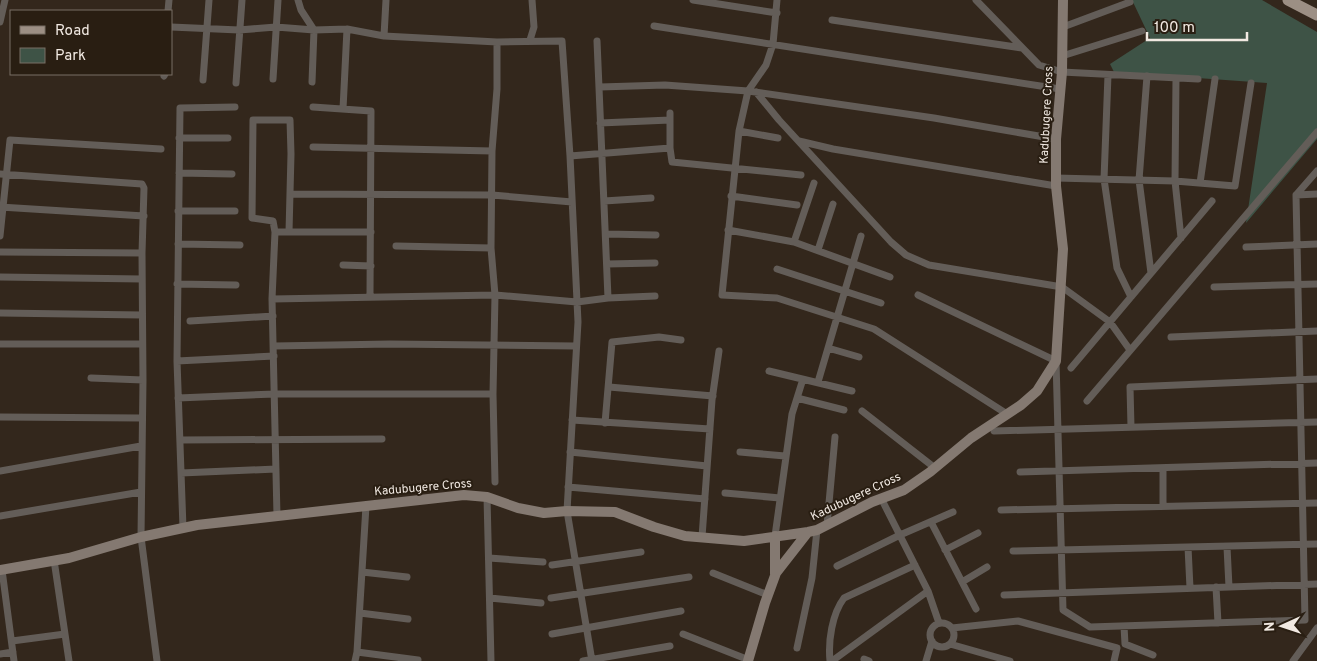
<svg xmlns="http://www.w3.org/2000/svg" width="1317" height="661" font-family="Overpass,sans-serif">
<style>
.green{fill:#3e5346}
.lines{fill:none;stroke-linecap:round;stroke-linejoin:round}
.street{stroke:#635d58;stroke-width:7}
.secondary{stroke:#847971;stroke-width:10}
.primary{stroke:#9c8f84;stroke-width:11}
.labels{text-anchor:middle;dominant-baseline:central;stroke-width:4;stroke-linejoin:round;paint-order:stroke}
.street-label{font-size:12px;fill:#f1e9e2;stroke:#291e12}
</style>
<rect width="100%" height="100%" fill="#33271c"/>
<!-- green -->
<path class="green" d="M1132 0H1262L1317 32V139L1246 223 1267 83 1114 72 1110 64 1150 38Z"/>
<g class="lines">
<!-- street -->
<path class="street" d="M298 0 301 10 314 30 312 82
M693 0 777 13
M777 0 773 44 766 65 748 91 739 131 722 295 777 298 874 329 1007 414
M976 0 1039 65 1062 72 1198 79
M168 11 169 0
M832 20 1022 48
M0 22 5 0
M654 26 1060 89
M171 27 239 30 276 27 314 30 347 29 384 36 497 42 562 41 570 156 578 322 567 511 592 661
M1063 27 1130 2
M384 36 386 0
M530 40 534 27 532 0
M597 41 608 298
M1062 56 1142 31
M1108 75 1104 179 1117 268 1131 297
M164 76 165 74
M1147 76 1139 180 1151 273
M273 79 278 0
M203 80 209 0
M236 83 242 0
M600 87 665 85 748 91 934 118 1056 139
M756 92 779 120 891 242 906 255 929 265 1062 287 1110 322 1130 350
M313 107 371 111 370 296
M343 109 347 29
M670 113V148L672 162 801 175
M600 123 670 120
M739 131 778 138
M179 138H228
M799 141 833 149 1056 186
M313 147 492 151
M570 156 670 148
M179 173 232 174
M0 174 142 184 144 188 142 253 143 380 141 537 157 661
M1056 178 1175 181 1176 78
M1200 183 1215 79
M290 194 492 195 572 202
M1296 195 1317 194
M731 196 797 205
M604 201 651 198
M0 207 144 216
M178 211H235
M728 230 794 242 890 277
M275 232 273 221 252 218 253 120H290L291 154 289 232
M606 234 656 235
M0 236 10 140 161 149
M1181 238 1175 181 1235 186 1251 83
M794 242 814 183
M178 244 240 245
M396 246 491 248
M1246 247 1317 244
M818 250 833 204
M0 252 142 253
M607 264 655 263
M343 265 371 266
M777 269 881 303
M0 277 142 279
M177 284 236 285
M1214 287 1317 284
M918 295 1056 361 1063 610 1090 627 1305 620 1296 195 1317 171
M272 299 495 295 577 302 608 298 655 296
M0 313 142 315
M190 321 273 316
M1171 337 1317 331
M0 344H141
M274 346 390 344 576 346
M828 348 859 357
M177 361 274 356
M1071 368 1212 201
M769 371 852 391
M91 378 143 380
M818 382 861 236
M609 387 713 396
M178 398 275 394H493
M797 398 844 410
M1087 401 1317 132
M862 411 935 468
M0 417 141 418
M572 420 710 429
M605 423 612 342 659 337 681 340
M1131 427 1130 387 1317 379
M994 431 1317 422
M180 440 382 439
M570 452 707 466
M740 452 785 456
M1163 468V506
M0 471 141 446
M1020 472 1317 463
M181 473 276 469
M495 482 493 394 495 295 491 248 492 151 497 89V42
M568 487 705 499
M725 493 780 498
M487 497 491 661
M881 498 928 591 939 623
M1001 510 1317 503
M0 516 141 492
M277 516 272 299 275 232H371
M931 522 976 609
M827 525 835 437
M183 528 177 361 180 108 235 107
M775 536 792 414 803 379
M702 537 712 400 719 351
M1188 547 1190 588
M1227 547 1229 587
M945 550 978 533
M1013 551 1317 544
M489 558 543 562
M54 560 69 661
M552 565 641 552
M837 566 900 535 953 512
M2 570 14 661
M362 572 407 577
M713 573 768 595
M962 582 987 567
M1216 587 1218 623
M1004 595 1317 584
M490 598 541 603
M551 598 689 577
M360 613 408 619
M930 635a12 12 0 1 1 24 0a12 12 0 1 1-24 0Z
M1124 626 1125 644 1153 655
M952 628 1018 621 1117 648 1114 661
M552 634 681 611
M683 634 749 660
M12 641 65 634
M950 644 1010 661
M797 648 812 578 817 530
M357 652 418 660
M0 654 13 652
M864 659 869 661
M355 661 357 652 366 506
M583 661 670 646
M830 661C828 641 832 614 844 598L915 565
M832 661 928 591
M926 661 932 641
M1293 661 1317 628"/>
<!-- secondary -->
<path class="secondary" d="M775 536V574
M0 570 69 558 141 537 197 525 464 495 487 497 518 508 544 513 567 511 615 512 654 527 685 536 744 541 808 532 817 530 872 502 904 490 930 472 971 438 1021 405 1037 391 1056 361 1063 249 1056 186V139L1062 72 1063 0
M748 661 765 603 776 573 808 532"/>
<!-- primary -->
<path class="primary" d="M1288 0 1317 15"/>
</g>
<g class="labels">
<!-- street labels -->
<g class="street-label">
<text transform="translate(1047 115) rotate(-87)">Kadubugere Cross</text>
<text transform="translate(423 488) rotate(-5)">Kadubugere Cross</text>
<text transform="translate(856 497) rotate(-25)">Kadubugere Cross</text>
</g>
</g>
<!-- legend -->
<rect x="10" y="10" width="162" height="65" fill="#291e12" stroke="#796f65"/>
<rect x="20" y="26" width="25" height="8" fill="#9c8f84" stroke="#796f65"/>
<text x="55" y="35" font-size="15" fill="#f1e9e2">Road</text>
<rect x="20" y="48" width="25" height="15" fill="#3e5346" stroke="#796f65"/>
<text x="55" y="60" font-size="15" fill="#f1e9e2">Park</text>
<!-- north arrow -->
<g transform="translate(1282 626) rotate(267)" stroke="#291e12" stroke-width="4" paint-order="stroke">
<path d="M0-4L9 19L0 12L-9 19Z" fill="#f1e9e2"/>
<text y="-8" font-size="14" font-weight="bold" text-anchor="middle" fill="#f1e9e2">N</text>
</g>
<!-- scale -->
<path d="M1147 32v8h100v-8" fill="none" stroke="#f1e9e2" stroke-width="2.5"/>
<text x="1154" y="32" font-size="15" fill="#f1e9e2" stroke="#291e12" stroke-width="4" paint-order="stroke">100 m</text>
</svg>
